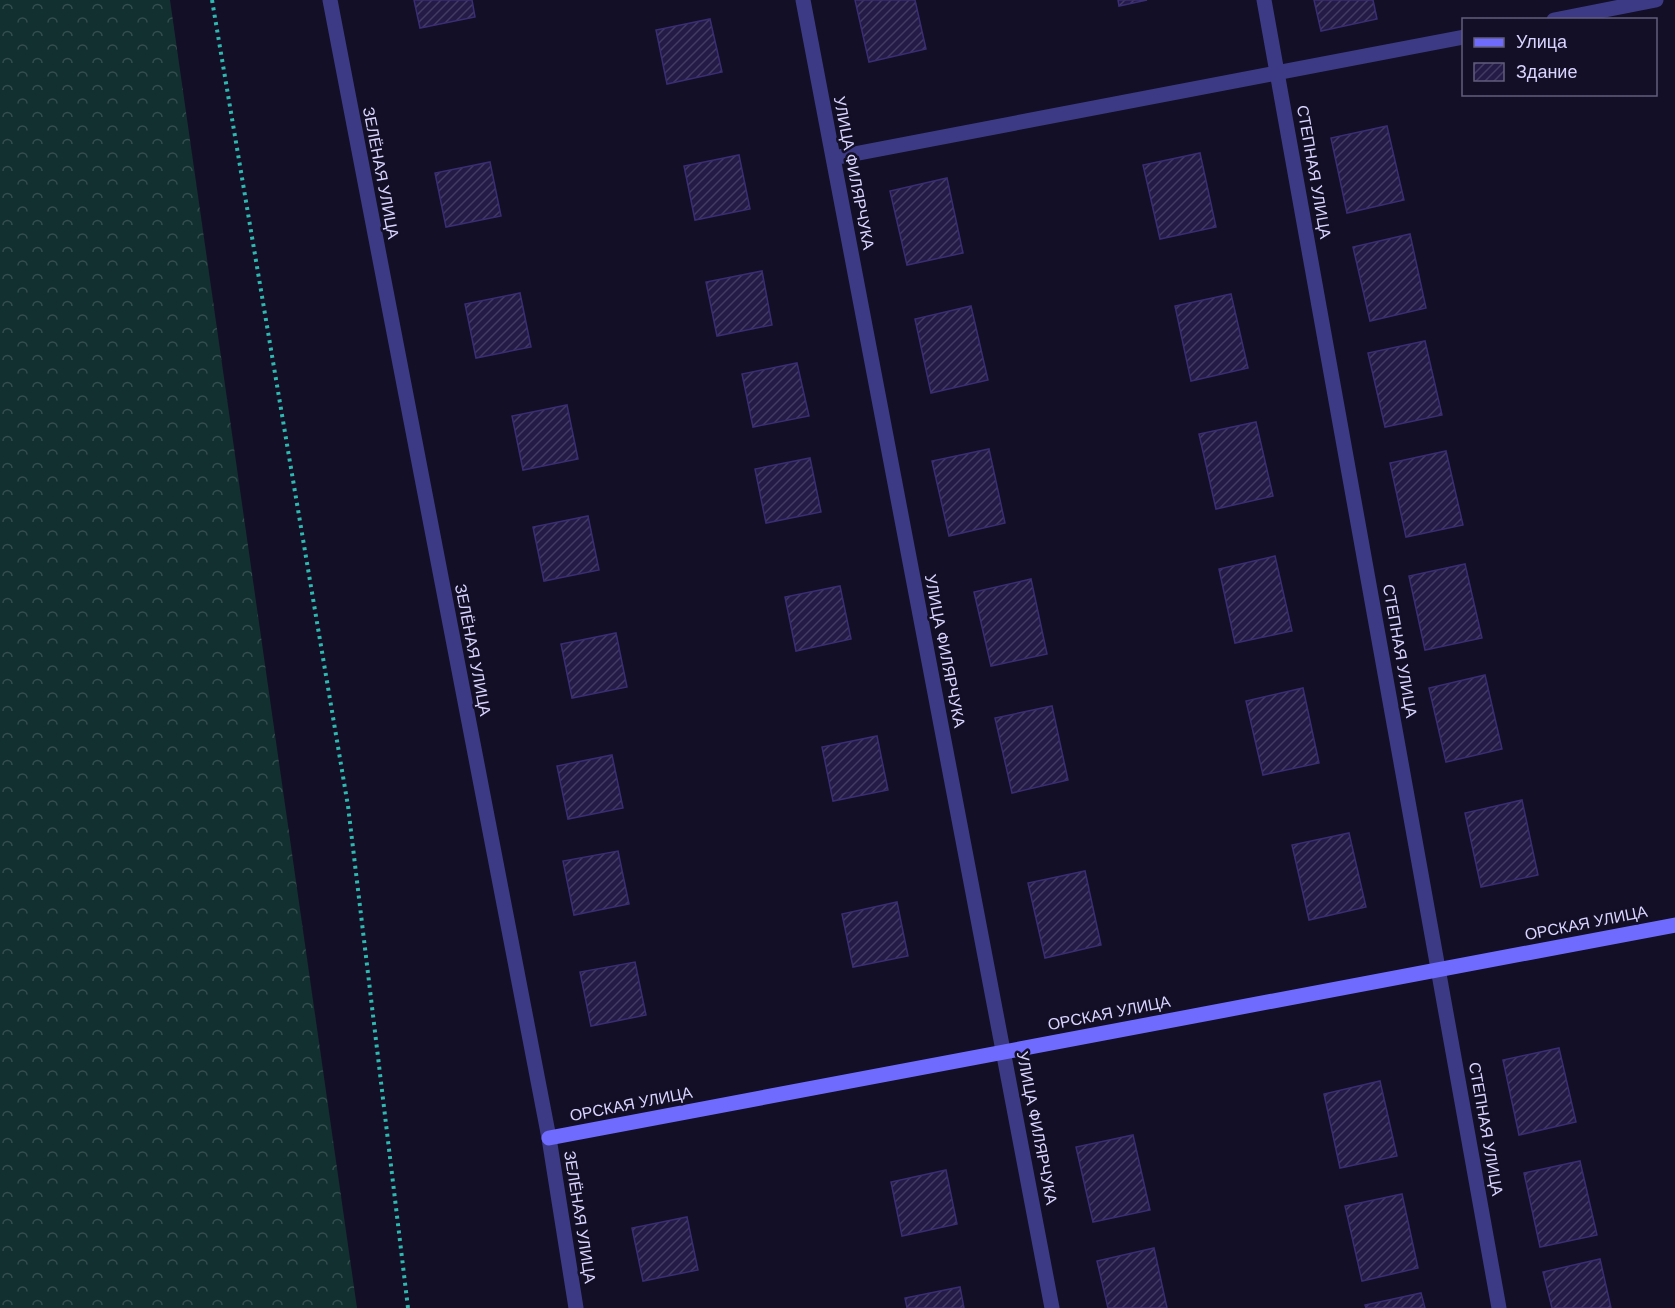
<svg xmlns="http://www.w3.org/2000/svg" width="1675" height="1308" font-family="Helvetica,sans-serif">
<style>
.forest{fill:url(#forest-crowns)}
.building{fill:url(#building-hatch);stroke:#3b2d73;stroke-width:1.5}
.lines{fill:none;stroke-linecap:round;stroke-linejoin:round}
.path{stroke:#2fb8b0;stroke-width:4;stroke-dasharray:3 4.5;stroke-linecap:butt}
.street{stroke:#3d3a85;stroke-width:15}
.secondary{stroke:#6f6bff;stroke-width:15}
.labels{text-anchor:middle;dominant-baseline:central;stroke-width:5;stroke-linejoin:round;paint-order:stroke}
.street-label{font-size:16px;fill:#d9d4ff;stroke:#130f26}
</style>
<defs>
<pattern id="forest-crowns" width="20" height="18" patternUnits="userSpaceOnUse" patternTransform="scale(1.5)"><rect width="20" height="18" fill="#12302f"/><path d="M2 6a3 3 0 1 1 6 0M12 15a3 3 0 1 1 6 0" fill="none" stroke="#344d4e"/></pattern>
<pattern id="building-hatch" width="6" height="6" patternUnits="userSpaceOnUse" patternTransform="scale(1.5)"><rect width="6" height="6" fill="#241b47"/><path d="M-1 1l2-2M0 6l6-6M5 7l2-2" fill="none" stroke="#433b63"/></pattern>
</defs>
<rect width="100%" height="100%" fill="#130f26"/>
<!-- forest -->
<path class="forest" d="M0 0H170L357 1308H0Z"/>
<!-- building -->
<path class="building" d="M414 0H472L475 17 420 28Z
M855 0H915L926 49 869 62Z
M1118 0H1147L1119 6Z
M1314 0H1373L1377 19 1321 31Z
M710 19 722 72 667 84 656 30Z
M1387 126 1404 200 1347 213 1331 138Z
M1200 153 1216 227 1160 239 1143 165Z
M739 155 750 209 695 220 684 166Z
M490 162 501 216 446 227 435 173Z
M947 178 963 253 907 265 890 191Z
M1410 234 1426 308 1370 321 1353 247Z
M762 271 772 325 717 336 706 282Z
M520 293 531 347 476 358 465 304Z
M1231 294 1248 368 1191 381 1175 306Z
M971 306 988 380 931 393 915 319Z
M1425 341 1442 415 1385 427 1368 353Z
M797 363 809 416 753 427 742 374Z
M567 405 578 459 523 470 512 416Z
M1256 422 1273 496 1216 509 1199 434Z
M989 449 1005 523 949 536 932 461Z
M1446 451 1463 525 1406 537 1390 463Z
M810 458 821 512 766 523 755 469Z
M588 516 599 570 544 581 533 527Z
M1275 556 1292 631 1235 643 1219 569Z
M1465 564 1482 638 1425 650 1409 576Z
M1031 579 1047 654 991 666 974 592Z
M840 586 851 639 796 651 785 597Z
M616 633 627 687 572 698 561 644Z
M1485 675 1502 749 1446 762 1429 688Z
M1303 688 1319 763 1263 775 1246 701Z
M1052 706 1068 780 1012 793 995 718Z
M877 736 888 790 833 801 822 747Z
M612 755 623 808 568 819 557 766Z
M1522 800 1538 875 1481 887 1465 813Z
M1349 833 1366 907 1309 920 1292 845Z
M618 851 629 904 574 915 563 861Z
M1085 871 1101 945 1045 958 1028 883Z
M897 902 908 956 853 967 842 914Z
M635 962 646 1015 591 1026 580 972Z
M1559 1048 1576 1122 1519 1135 1503 1060Z
M1380 1081 1397 1156 1340 1168 1324 1094Z
M1133 1135 1150 1210 1093 1222 1076 1147Z
M1580 1161 1597 1235 1540 1247 1524 1173Z
M946 1170 957 1224 902 1236 891 1182Z
M1402 1194 1418 1268 1362 1281 1345 1206Z
M687 1217 698 1270 643 1281 632 1228Z
M1154 1248 1167 1308H1108L1097 1261Z
M1600 1259 1611 1308H1552L1543 1272Z
M960 1287 964 1308H907L905 1298Z
M1421 1293 1425 1308H1366L1365 1305Z"/>
<g class="lines">
<!-- path -->
<path class="path" d="M212 0 348 806 408 1308"/>
<!-- street -->
<path class="street" d="M330 0 549 1138 576 1308
M803 0 1052 1308
M1264 0 1499 1308
M1554 20 1656 0
M833 158 1464 37"/>
<!-- secondary -->
<path class="secondary" d="M549 1138 1675 925"/>
</g>
<g class="labels">
<!-- street labels -->
<g class="street-label">
<text transform="translate(1314 172) rotate(80)">СТЕПНАЯ УЛИЦА</text>
<text transform="translate(381 173) rotate(79)">ЗЕЛЁНАЯ УЛИЦА</text>
<text transform="translate(854 173) rotate(79)">УЛИЦА ФИЛЯРЧУКА</text>
<text transform="translate(473 650) rotate(79)">ЗЕЛЁНАЯ УЛИЦА</text>
<text transform="translate(945 651) rotate(79)">УЛИЦА ФИЛЯРЧУКА</text>
<text transform="translate(1400 651) rotate(80)">СТЕПНАЯ УЛИЦА</text>
<text transform="translate(1586 923) rotate(-11)">ОРСКАЯ УЛИЦА</text>
<text transform="translate(1109 1013) rotate(-11)">ОРСКАЯ УЛИЦА</text>
<text transform="translate(631 1104) rotate(-11)">ОРСКАЯ УЛИЦА</text>
<text transform="translate(1037 1128) rotate(79)">УЛИЦА ФИЛЯРЧУКА</text>
<text transform="translate(1486 1129) rotate(80)">СТЕПНАЯ УЛИЦА</text>
<text transform="translate(580 1217) rotate(81)">ЗЕЛЁНАЯ УЛИЦА</text>
</g>
</g>
<!-- legend -->
<rect x="1462" y="18" width="195" height="78" fill="#130f26" stroke="#625e7d" stroke-width="1.5"/>
<rect x="1474" y="38" width="30" height="9" fill="#6f6bff" stroke="#625e7d" stroke-width="1.5"/>
<text x="1516" y="48" font-size="18" fill="#d9d4ff">Улица</text>
<rect x="1474" y="63" width="30" height="18" fill="url(#building-hatch)" stroke="#625e7d" stroke-width="1.5"/>
<text x="1516" y="78" font-size="18" fill="#d9d4ff">Здание</text>
</svg>
